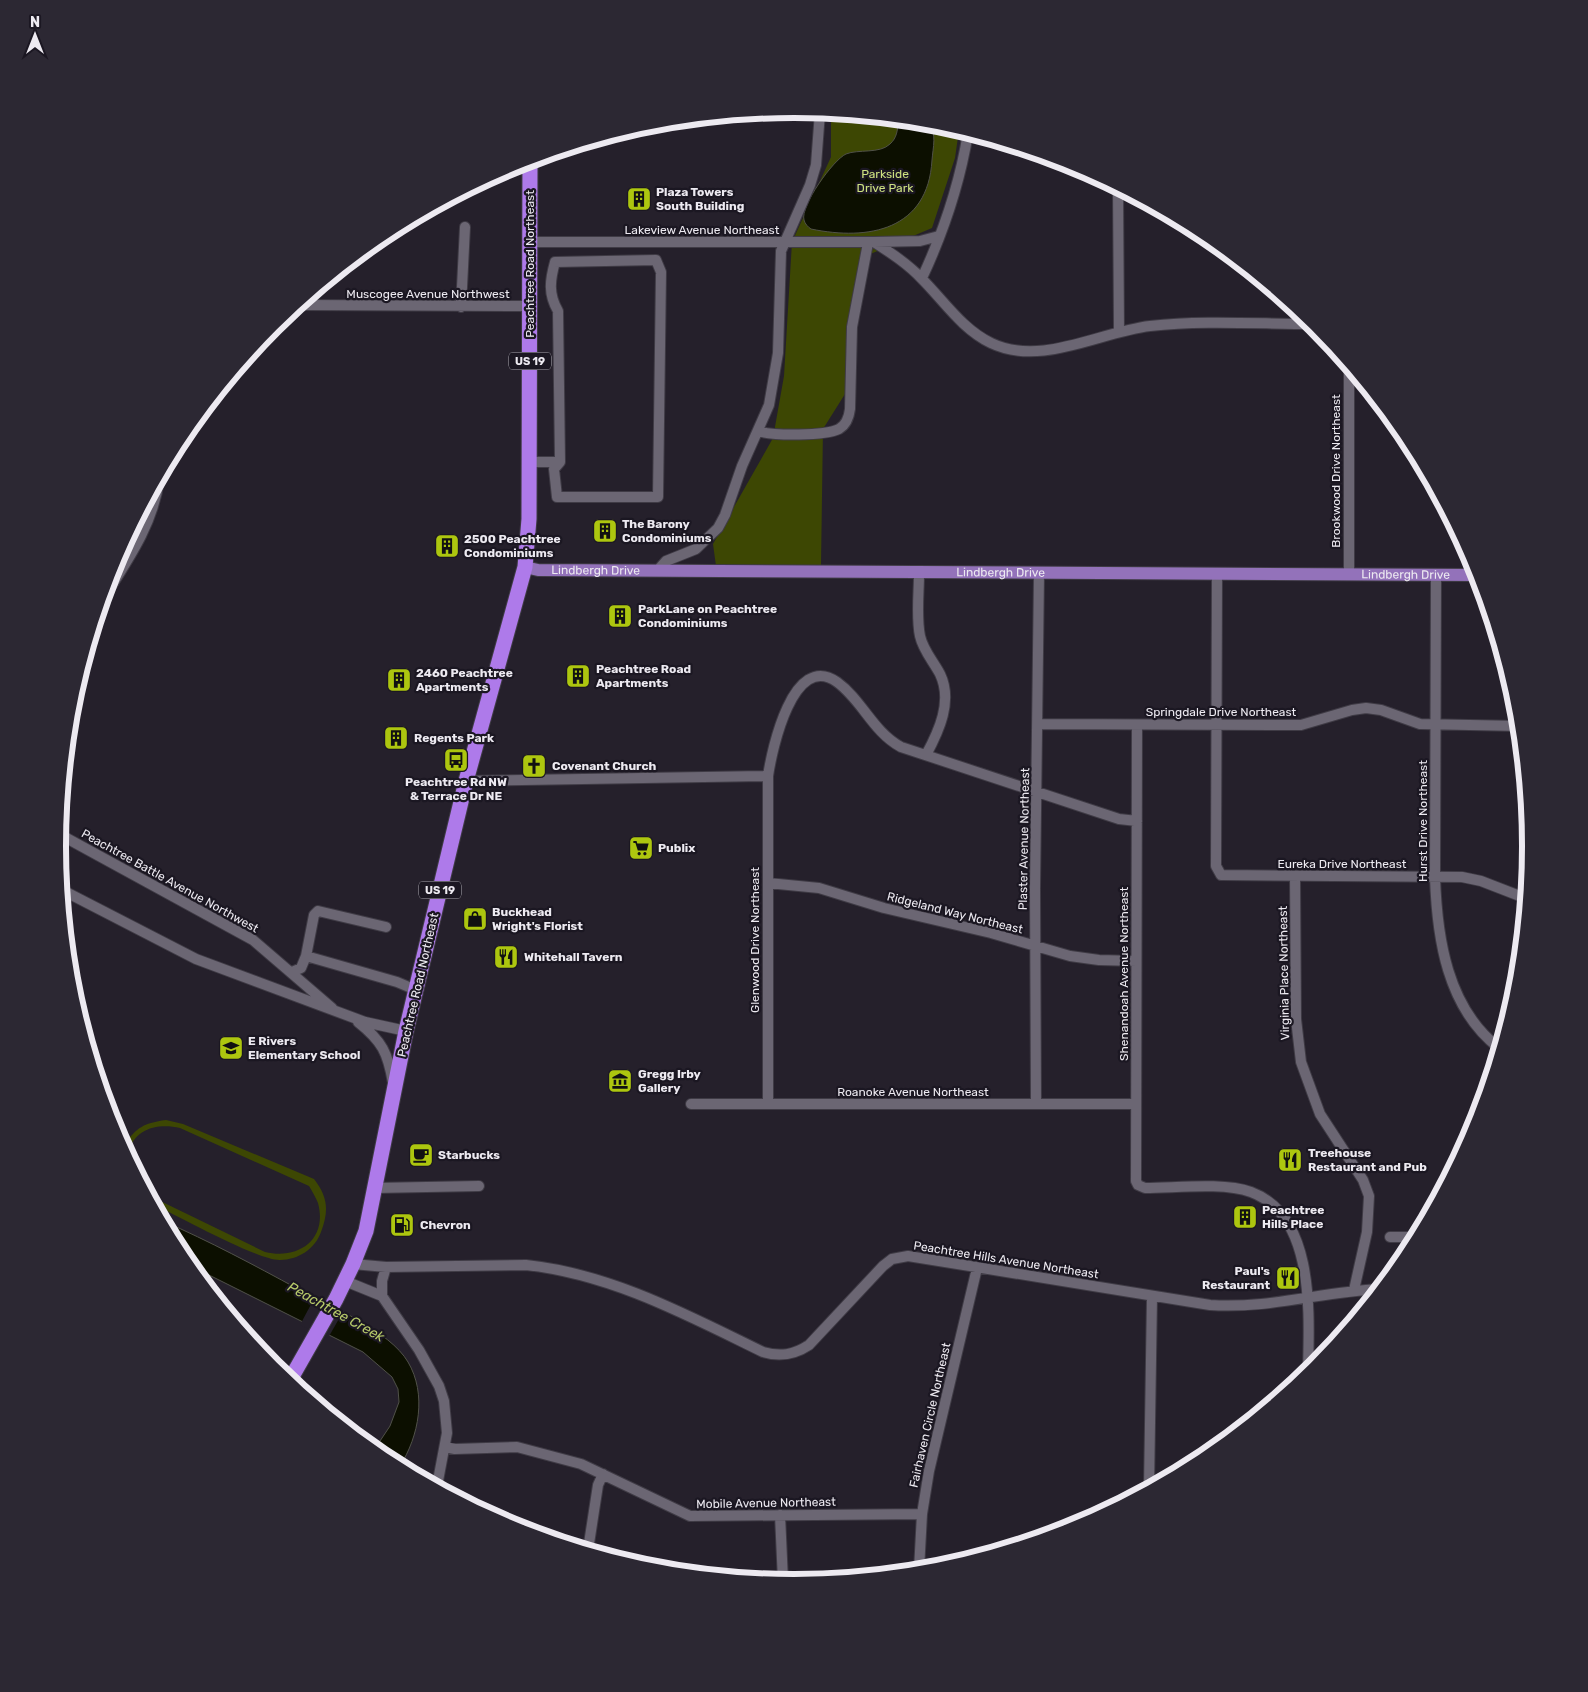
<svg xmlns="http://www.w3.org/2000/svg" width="1588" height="1692" font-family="Rubik,sans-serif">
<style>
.green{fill:#3d4703}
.water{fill:#0c0f00;stroke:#505148}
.pier{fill:#25202b}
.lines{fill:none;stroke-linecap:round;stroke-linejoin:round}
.minor-casing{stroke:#3f3b45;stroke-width:12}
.major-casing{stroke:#3f3b45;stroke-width:14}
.highway-casing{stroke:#3f3b45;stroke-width:17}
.minor{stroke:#6b6673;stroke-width:10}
.major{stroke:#9372ba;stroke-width:12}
.highway{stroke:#ae7aea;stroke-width:15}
.labels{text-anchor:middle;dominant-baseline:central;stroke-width:4.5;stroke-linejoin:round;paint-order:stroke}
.shield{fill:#1b1722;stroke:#aeabb3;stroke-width:1}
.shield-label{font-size:11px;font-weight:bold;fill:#edeaf1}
.park-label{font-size:12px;fill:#cee181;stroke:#1b1722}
.poi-label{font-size:12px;font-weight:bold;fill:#edeaf1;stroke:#1b1722;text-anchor:start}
.street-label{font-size:12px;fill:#edeaf1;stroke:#1b1722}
.water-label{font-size:14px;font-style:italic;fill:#b7ca6a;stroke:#1b1722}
.rim{fill:none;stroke:#edeaf1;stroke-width:6}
</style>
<rect width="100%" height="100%" fill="#25202b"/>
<!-- green -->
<path class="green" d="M831 113 938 124 959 130 955 158 932 228 861 258 845 394 823 429 821 565 716 566 713 544 773 438 784 376 792 242 831 157Z
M166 1120 183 1124 314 1179C328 1197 329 1211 321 1232 315 1249 298 1260 280 1260 259 1261 178 1216 155 1205L150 1196 265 1252C298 1260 328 1240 318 1203 316 1198 312 1191 309 1186L180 1128C158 1123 134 1128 128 1154L124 1145C137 1127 144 1123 166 1120Z"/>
<!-- water -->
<path class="water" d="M898 120 929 123C937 134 933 147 932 160 928 230 869 241 811 229 808 227 805 224 804 220 800 206 833 160 846 154 858 149 880 154 890 144 897 138 898 129 898 120Z
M163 1221C209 1241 254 1265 298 1289 330 1306 390 1331 408 1362 427 1394 419 1436 400 1466L374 1450 390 1426 399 1402 398 1389 392 1377 363 1352 191 1266 181 1255Z"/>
<!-- pier -->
<path class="pier" d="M316 1295 344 1310 328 1338 300 1325Z"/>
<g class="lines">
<defs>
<path id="minor" d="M1118 188 1119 332
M530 242H874C891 253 908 264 922 279 944 301 962 329 991 343 1041 367 1099 332 1150 326 1204 320 1259 324 1313 324
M874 242 920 241 939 236
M656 260 661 272 658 497H557L554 469 560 462 558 311C548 294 550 280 555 262Z
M922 278C943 233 960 182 968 133
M298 305 529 306
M461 307 465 227
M1349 366V575
M758 431C773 436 825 436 839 429 846 425 849 417 850 409L852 327 868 243
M530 462H560
M658 570 666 561 696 549 718 528 725 515 742 466 769 405 778 353 781 251 810 185 816 165 820 112
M919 574C919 593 916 617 920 636 923 650 933 661 940 674 953 701 939 731 926 755
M1217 574 1216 866 1221 875 1462 877 1481 881 1525 898
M1436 575 1435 877C1437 938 1447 1008 1499 1048
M103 599C127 561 153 525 159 480
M1038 724 1301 725 1352 710 1366 708 1381 710 1420 724 1519 726
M1137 725 1136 1181 1138 1185 1145 1188C1176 1188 1222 1182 1251 1192 1316 1216 1309 1316 1308 1372
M466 781 768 776
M59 834 253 940 332 1008
M1295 876 1296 1019 1301 1062 1320 1114 1363 1180 1369 1196 1367 1232 1354 1290
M768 883 819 888 884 908 991 933 1070 956 1099 960 1136 961
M62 890 196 959 365 1022 406 1031
M306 956 397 982 416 990
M292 972 301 968 306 956 314 915 318 911 386 927
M358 1022C382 1041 388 1053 393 1083
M691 1104H1136
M768 1104V776C772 749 793 651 837 682 862 700 873 732 901 747L1119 819 1137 821
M1036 1104 1035 889 1039 574
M374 1188 479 1186
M1390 1237H1416
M353 1264 386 1267 526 1265C611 1274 687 1315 763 1352 780 1357 794 1355 809 1345L883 1266 892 1259 908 1256 1210 1305C1269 1309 1321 1292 1379 1289
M345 1281 382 1296 419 1350 439 1386 444 1401 447 1433 437 1486
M382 1296V1281L386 1267
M268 1361 290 1379
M445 1447 455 1449 517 1447 581 1464 690 1516 922 1514
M1149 1487 1152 1296
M780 1515 783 1581
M588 1550 598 1485 603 1474
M919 1570 922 1514 929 1471 977 1268"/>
<g id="major">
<path id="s1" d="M525 567 538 570 1478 575"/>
</g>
<path id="highway" d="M290 1380 336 1299 353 1264 366 1231 406 1031 466 781 525 567 529 519 530 160"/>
</defs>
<!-- minor casing -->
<use href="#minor" class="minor-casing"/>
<!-- major casing -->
<use href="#major" class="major-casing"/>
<!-- highway casing -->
<use href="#highway" class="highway-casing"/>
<!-- minor -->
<use href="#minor" class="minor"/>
<!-- major -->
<use href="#major" class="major"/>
<!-- highway -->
<use href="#highway" class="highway"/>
</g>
<!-- icons -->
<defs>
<symbol id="building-square" viewBox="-11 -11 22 22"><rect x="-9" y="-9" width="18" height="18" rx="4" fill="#adc60f" stroke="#1b1722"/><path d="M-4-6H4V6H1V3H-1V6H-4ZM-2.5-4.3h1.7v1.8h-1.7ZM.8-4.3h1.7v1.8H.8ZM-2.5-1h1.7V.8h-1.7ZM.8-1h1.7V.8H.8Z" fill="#111"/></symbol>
<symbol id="bus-square" viewBox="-11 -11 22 22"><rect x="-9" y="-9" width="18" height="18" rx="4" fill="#adc60f" stroke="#1b1722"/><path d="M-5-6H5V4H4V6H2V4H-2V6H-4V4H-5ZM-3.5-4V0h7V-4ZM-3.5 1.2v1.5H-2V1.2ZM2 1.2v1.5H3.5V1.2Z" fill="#111"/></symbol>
<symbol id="church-square" viewBox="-11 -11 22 22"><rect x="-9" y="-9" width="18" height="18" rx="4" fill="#adc60f" stroke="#1b1722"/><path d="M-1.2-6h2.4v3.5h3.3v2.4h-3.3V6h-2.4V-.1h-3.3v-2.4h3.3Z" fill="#111"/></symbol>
<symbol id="supermarket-square" viewBox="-11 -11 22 22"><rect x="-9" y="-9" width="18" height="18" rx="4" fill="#adc60f" stroke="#1b1722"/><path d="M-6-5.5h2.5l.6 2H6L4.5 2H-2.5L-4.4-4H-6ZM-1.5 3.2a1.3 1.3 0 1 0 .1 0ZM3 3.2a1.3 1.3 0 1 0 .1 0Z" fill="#111"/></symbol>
<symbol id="shop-square" viewBox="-11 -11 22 22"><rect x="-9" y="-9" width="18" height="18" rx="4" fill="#adc60f" stroke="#1b1722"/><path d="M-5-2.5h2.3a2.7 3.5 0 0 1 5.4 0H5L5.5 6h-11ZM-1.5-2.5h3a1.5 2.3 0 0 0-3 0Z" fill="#111"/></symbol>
<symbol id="restaurant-square" viewBox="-11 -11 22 22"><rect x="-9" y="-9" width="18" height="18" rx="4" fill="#adc60f" stroke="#1b1722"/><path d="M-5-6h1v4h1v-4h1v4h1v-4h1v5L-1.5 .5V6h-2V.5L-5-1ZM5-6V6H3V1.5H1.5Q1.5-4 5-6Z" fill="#111"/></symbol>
<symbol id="school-square" viewBox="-11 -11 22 22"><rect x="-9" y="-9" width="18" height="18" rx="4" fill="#adc60f" stroke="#1b1722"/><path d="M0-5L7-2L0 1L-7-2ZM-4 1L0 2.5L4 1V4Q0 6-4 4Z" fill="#111"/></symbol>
<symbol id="museum-square" viewBox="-11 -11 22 22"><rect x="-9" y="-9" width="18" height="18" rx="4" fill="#adc60f" stroke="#1b1722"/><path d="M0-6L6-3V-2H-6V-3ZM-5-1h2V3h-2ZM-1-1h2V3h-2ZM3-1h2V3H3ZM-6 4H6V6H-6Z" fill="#111"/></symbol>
<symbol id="cafe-square" viewBox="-11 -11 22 22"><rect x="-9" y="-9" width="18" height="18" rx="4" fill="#adc60f" stroke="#1b1722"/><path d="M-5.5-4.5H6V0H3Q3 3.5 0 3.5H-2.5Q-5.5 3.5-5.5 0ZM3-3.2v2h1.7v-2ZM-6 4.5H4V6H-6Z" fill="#111"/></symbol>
<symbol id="fuel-square" viewBox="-11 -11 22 22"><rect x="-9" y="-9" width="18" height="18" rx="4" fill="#adc60f" stroke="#1b1722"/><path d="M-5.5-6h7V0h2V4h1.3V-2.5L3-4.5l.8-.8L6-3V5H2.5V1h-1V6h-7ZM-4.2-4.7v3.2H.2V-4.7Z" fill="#111"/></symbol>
</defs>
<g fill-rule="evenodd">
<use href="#building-square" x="625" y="185" width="28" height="28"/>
<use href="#building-square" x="591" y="517" width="28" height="28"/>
<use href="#building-square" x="433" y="532" width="28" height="28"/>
<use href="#building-square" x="606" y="602" width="28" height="28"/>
<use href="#building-square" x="564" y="662" width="28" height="28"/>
<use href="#building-square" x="385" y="666" width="28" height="28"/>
<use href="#building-square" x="382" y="724" width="28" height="28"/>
<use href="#bus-square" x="442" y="746" width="28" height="28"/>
<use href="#church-square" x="520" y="752" width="28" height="28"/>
<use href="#supermarket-square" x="627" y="834" width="28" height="28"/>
<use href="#shop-square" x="461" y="905" width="28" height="28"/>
<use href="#restaurant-square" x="492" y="943" width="28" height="28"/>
<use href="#school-square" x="217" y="1034" width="28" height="28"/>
<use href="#museum-square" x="606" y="1067" width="28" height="28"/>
<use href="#cafe-square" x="407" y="1141" width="28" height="28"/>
<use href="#restaurant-square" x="1276" y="1146" width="28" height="28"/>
<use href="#building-square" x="1231" y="1203" width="28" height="28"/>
<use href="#fuel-square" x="388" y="1211" width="28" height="28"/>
<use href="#restaurant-square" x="1274" y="1264" width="28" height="28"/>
</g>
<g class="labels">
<!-- shield labels -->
<g class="shield">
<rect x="509" y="352.5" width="42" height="17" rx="4"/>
<rect x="419" y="881.5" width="42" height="17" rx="4"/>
</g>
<g class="shield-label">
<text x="530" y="361">US 19</text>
<text x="440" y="890">US 19</text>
</g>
<!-- park labels -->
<g class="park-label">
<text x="885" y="174">Parkside<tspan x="885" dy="14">Drive Park</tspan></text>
</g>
<!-- poi labels -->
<g class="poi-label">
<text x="656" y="192">Plaza Towers<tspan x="656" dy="14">South Building</tspan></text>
<text x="622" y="524">The Barony<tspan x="622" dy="14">Condominiums</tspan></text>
<text x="464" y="539">2500 Peachtree<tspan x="464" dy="14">Condominiums</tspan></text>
<text x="638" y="609">ParkLane on Peachtree<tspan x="638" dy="14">Condominiums</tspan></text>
<text x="596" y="669">Peachtree Road<tspan x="596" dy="14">Apartments</tspan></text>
<text x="416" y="673">2460 Peachtree<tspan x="416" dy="14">Apartments</tspan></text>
<text x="414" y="738">Regents Park</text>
<text x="552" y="766">Covenant Church</text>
<text x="456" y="782" text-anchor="middle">Peachtree Rd NW<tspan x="456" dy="14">&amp; Terrace Dr NE</tspan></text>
<text x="658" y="848">Publix</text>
<text x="492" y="912">Buckhead<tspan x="492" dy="14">Wright's Florist</tspan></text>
<text x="524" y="957">Whitehall Tavern</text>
<text x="248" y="1041">E Rivers<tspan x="248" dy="14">Elementary School</tspan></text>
<text x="638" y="1074">Gregg Irby<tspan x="638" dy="14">Gallery</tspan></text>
<text x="1308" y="1153">Treehouse<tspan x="1308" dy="14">Restaurant and Pub</tspan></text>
<text x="438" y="1155">Starbucks</text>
<text x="1262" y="1210">Peachtree<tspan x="1262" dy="14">Hills Place</tspan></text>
<text x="420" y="1225">Chevron</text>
<text x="1270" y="1271" text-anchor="end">Paul's<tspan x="1270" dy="14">Restaurant</tspan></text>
</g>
<!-- street labels -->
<g class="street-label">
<text x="702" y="230">Lakeview Avenue Northeast</text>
<text transform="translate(530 264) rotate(-90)">Peachtree Road Northeast</text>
<text x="428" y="294">Muscogee Avenue Northwest</text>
<text transform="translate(1336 471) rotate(-90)">Brookwood Drive Northeast</text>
<text stroke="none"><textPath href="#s1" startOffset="71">Lindbergh Drive</textPath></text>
<text stroke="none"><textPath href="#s1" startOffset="476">Lindbergh Drive</textPath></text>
<text stroke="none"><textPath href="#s1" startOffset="881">Lindbergh Drive</textPath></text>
<text x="1221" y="712">Springdale Drive Northeast</text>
<text transform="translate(1423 821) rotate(-90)">Hurst Drive Northeast</text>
<text transform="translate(1024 839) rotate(-89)">Plaster Avenue Northeast</text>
<text x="1342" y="864">Eureka Drive Northeast</text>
<text transform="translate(170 881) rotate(29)">Peachtree Battle Avenue Northwest</text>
<text transform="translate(955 913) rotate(14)">Ridgeland Way Northeast</text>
<text transform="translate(755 940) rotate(-90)">Glenwood Drive Northeast</text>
<text transform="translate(1284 973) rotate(-91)">Virginia Place Northeast</text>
<text transform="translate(1124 974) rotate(-90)">Shenandoah Avenue Northeast</text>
<text transform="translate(418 985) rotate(-77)">Peachtree Road Northeast</text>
<text x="913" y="1092">Roanoke Avenue Northeast</text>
<text transform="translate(1006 1260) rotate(9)">Peachtree Hills Avenue Northeast</text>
<text transform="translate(930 1415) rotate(-77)">Fairhaven Circle Northeast</text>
<text transform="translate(766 1503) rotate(-1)">Mobile Avenue Northeast</text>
</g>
<!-- water labels -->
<g class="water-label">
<text transform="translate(336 1312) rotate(29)">Peachtree Creek</text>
</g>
</g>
<!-- crop -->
<path d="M0 0H1588V1692H0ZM66 846a728 728 0 1 1 1456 0a728 728 0 1 1-1456 0Z" fill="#2c2833" fill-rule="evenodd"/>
<path class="rim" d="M66 846a728 728 0 1 1 1456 0a728 728 0 1 1-1456 0Z"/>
<!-- north arrow -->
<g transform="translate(35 35)" stroke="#1b1722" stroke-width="4" paint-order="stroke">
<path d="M0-4L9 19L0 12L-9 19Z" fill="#edeaf1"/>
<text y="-8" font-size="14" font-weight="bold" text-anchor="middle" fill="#edeaf1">N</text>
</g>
</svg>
